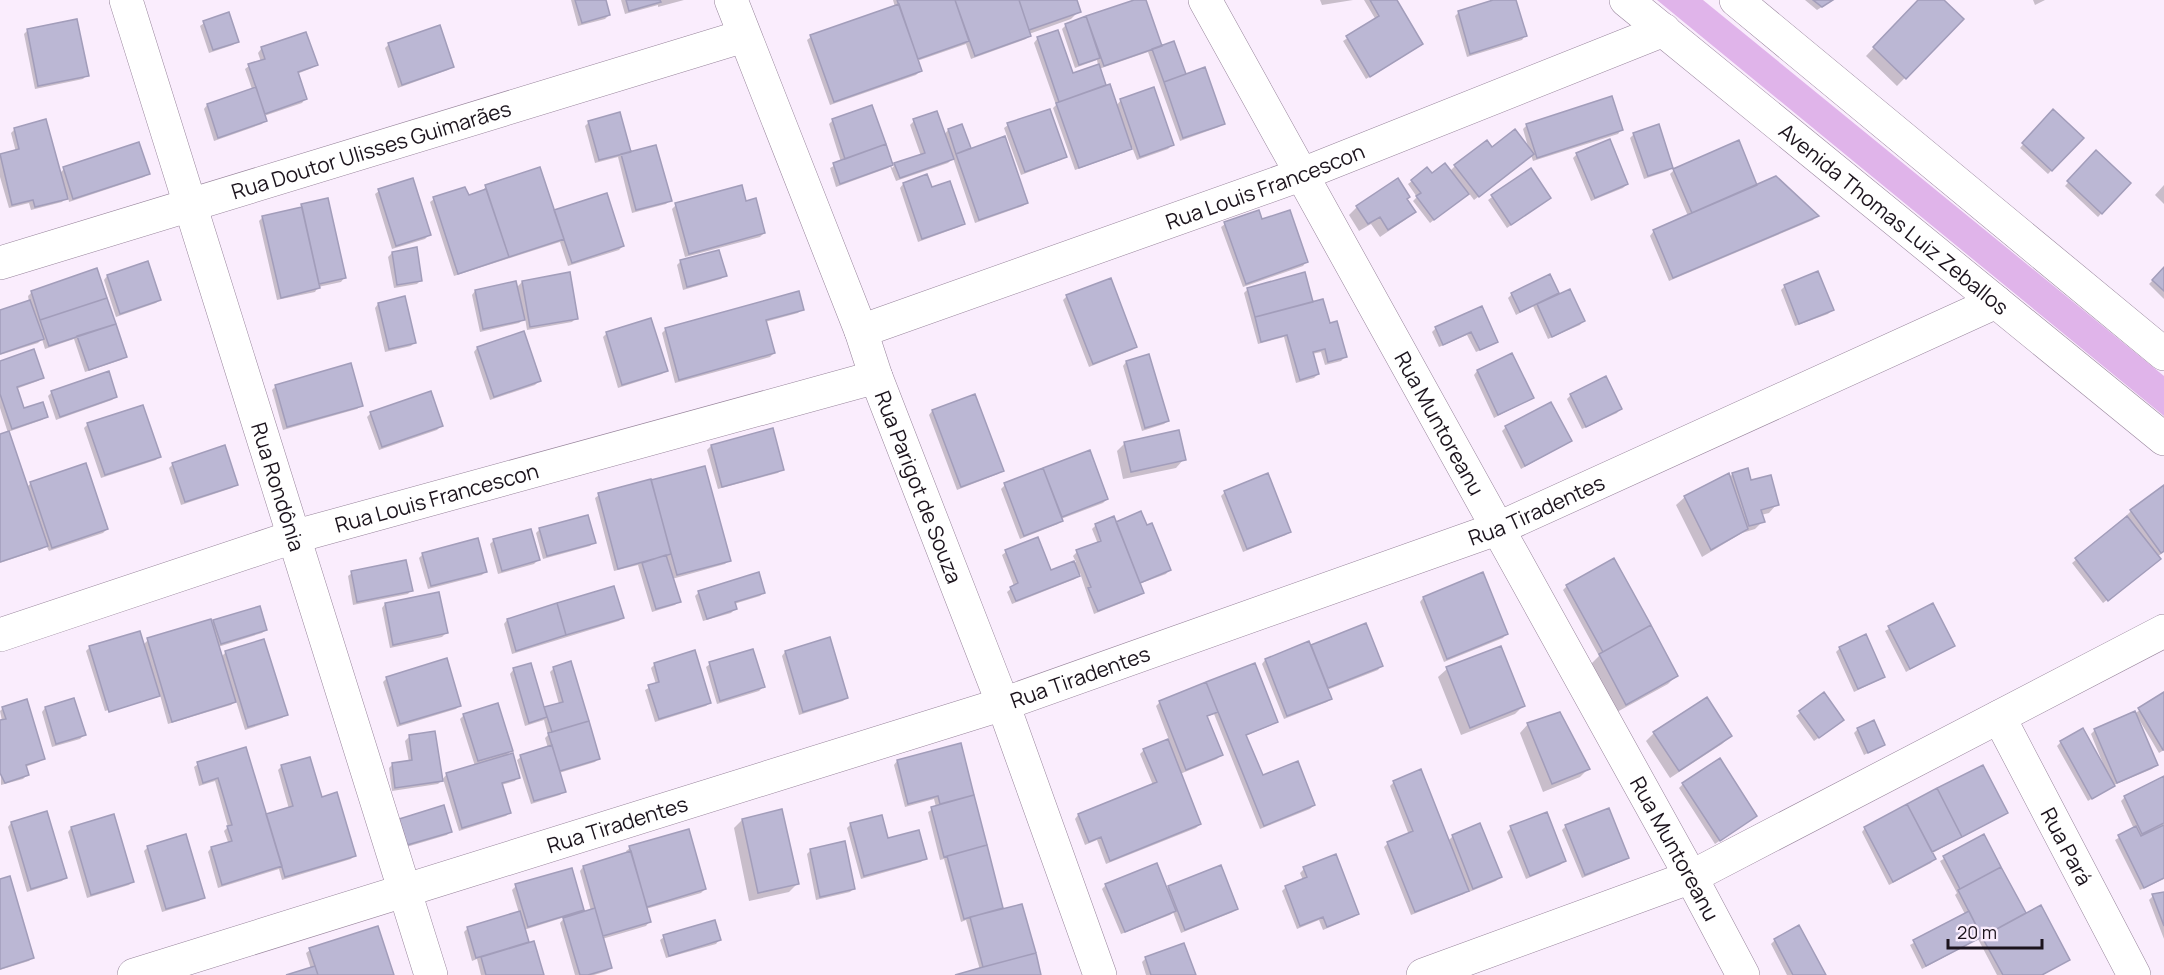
<svg xmlns="http://www.w3.org/2000/svg" width="2164" height="975" font-family="Manrope,sans-serif">
<style>
.green{fill:#e0b4ea}
.shadow{fill:#0003}
.building{fill:#bbb7d4;stroke:#a29dba;stroke-width:1.5}
.lines{fill:none;stroke-linecap:round;stroke-linejoin:round}
.street-casing{stroke:#97849b;stroke-width:34}
.secondary-casing{stroke:#97849b;stroke-width:34}
.street{stroke:#fff;stroke-width:33}
.secondary{stroke:#fff;stroke-width:33}
.labels{text-anchor:middle;dominant-baseline:central;stroke-width:6;stroke-linejoin:round;paint-order:stroke}
.street-label{font-size:21px;fill:#1c141d;stroke:#faedfd}
</style>
<rect width="100%" height="100%" fill="#faedfd"/>
<!-- green -->
<path class="green" d="M1657 0H1703L2164 376V416Z"/>
<!-- shadow -->
<path class="shadow" d="M571 0H605L609 15 605 19 578 26Z
M621 0H684L658 7V5L625 14Z
M893 0H1075L1079 11 1071 19 1029 34 1026 39 971 59 966 44 917 61 920 71 916 75 830 105 807 40 811 37 895 7Z
M1139 0H1144L1161 48 1223 123 1219 127 1180 141 1148 52 1099 69 1105 87 1116 106 1121 100 1172 145 1168 149 1137 160 1132 147 1126 152 1075 170 1053 108 1056 105 1034 43 1037 39 1057 32 1072 75 1098 65 1097 60 1075 68 1062 29 1066 25Z
M1320 0H1353L1322 5Z
M1364 0H1395L1418 47 1366 79 1343 41 1376 20Z
M1498 0H1514L1525 36 1522 40 1467 57 1455 16 1458 13Z
M1805 0H1833L1817 10Z
M1919 0H1942L1962 19 1897 86 1866 56Z
M2033 0H2045L2035 5Z
M204 23 237 41 233 45 209 53 200 26Z
M28 30 87 75 83 79 35 89 24 34Z
M306 34 316 64 312 68 297 74 305 99 302 103 264 116 265 120 262 124 214 141 204 109 207 105 252 89 245 69 249 66 261 62 258 53 261 49Z
M389 44 452 66 448 70 398 88 385 48Z
M871 107 892 168 895 165 921 156 910 125 914 121 944 135 948 130 961 126 970 150 1027 203 1023 206 975 223 953 158 948 163 896 181 890 166 888 168 836 187 830 168 841 162 829 124 833 120Z
M2053 111 2082 138 2048 174 2020 148Z
M589 122 630 153 670 200 666 204 632 213 618 157 595 163 585 126Z
M1008 125 1065 157 1061 160 1021 175 1004 128Z
M1527 125 1621 130 1618 134 1533 161 1531 155 1474 200 1468 192 1430 223 1413 201 1417 197 1408 184 1412 181 1450 171 1455 166 1492 149 1529 150 1523 129Z
M15 129 59 174 64 169 148 173 144 177 69 202 68 196 62 202 31 210 29 203 9 208 0 177V156L16 152 11 133Z
M1634 134 1672 167 1668 171 1644 179 1630 138Z
M2096 152 2129 183 2098 217 2065 186Z
M1577 154 1627 184 1623 188 1591 201 1573 158Z
M1530 170 1545 201 1507 228 1488 200Z
M1674 170 1757 187 1816 216 1813 220 1669 281 1650 236 1653 232 1688 216 1670 174Z
M903 184 931 189 963 224 959 227 918 242 900 188Z
M2164 185V204L2155 195Z
M486 186 553 212 623 246 619 250 568 266 560 242 454 276 430 202 434 199 465 189 468 197 482 192Z
M379 191 429 235 425 239 392 249 375 194Z
M327 200 344 278 341 282 318 287 315 292 277 300 259 221 263 217Z
M745 203 764 233 760 237 685 257 672 209 676 205Z
M1357 207 1414 212 1405 220 1380 237 1371 224 1359 231 1349 215Z
M1261 221 1306 262 1303 266 1243 287 1221 227 1225 224Z
M392 253 421 280 417 284 394 288 388 257Z
M681 261 725 275 721 279 683 290 677 265Z
M2164 269V299L2149 284Z
M96 270 125 357 121 360 85 372 74 339 45 349 42 339 38 343 0 355V312L29 302 28 296 31 293Z
M107 276 159 300 156 303 116 317 104 280Z
M1550 276 1558 295 1583 321 1580 325 1548 339 1533 306 1516 315 1508 298 1512 294Z
M522 282 576 318 572 322 527 330 525 318 519 323 480 332 472 295 475 291 516 288Z
M1785 286 1832 310 1828 314 1795 326 1781 290Z
M1248 289 1311 304 1329 325 1345 357 1341 361 1325 365 1321 352 1312 354 1318 374 1314 378 1296 383 1284 337 1258 344 1244 293Z
M1067 296 1136 346 1132 350 1089 367 1063 300Z
M378 304 415 342 411 346 385 352 375 308Z
M1481 308 1496 341 1492 345 1476 352 1467 335 1439 347 1432 332 1436 328Z
M802 309 798 313 765 322 774 353 770 357 675 383 662 333 666 329Z
M607 333 666 370 662 374 618 388 603 337Z
M477 348 539 381 535 385 490 400 474 352Z
M1511 355 1532 398 1494 418 1474 375 1477 371Z
M1126 362 1168 421 1164 424 1142 431 1123 366Z
M0 363 42 378 38 381 16 389 23 410 46 417 42 420 8 432 27 487 31 483 107 529 103 533 49 551 46 545 42 549 0 563V435L8 433 0 408Z
M276 386 361 406 357 409 283 430 272 390Z
M52 392 116 396 112 400 56 420 48 396Z
M1571 395 1620 409 1617 413 1582 429 1567 399Z
M974 396 1002 470 998 474 957 490 929 415 932 411Z
M371 413 441 426 437 430 379 450 367 417Z
M88 424 159 456 156 460 101 478 84 428Z
M1506 427 1571 441 1521 469 1502 431Z
M772 430 782 469 778 473 718 489 707 450 711 446Z
M1125 443 1184 459 1176 468 1123 479 1117 451Z
M1089 452 1107 499 1103 503 1061 519 1058 524 1020 539 1001 489 1005 485Z
M173 464 236 484 232 488 181 505 169 468Z
M704 467 729 560 725 564 672 579 679 601 675 605 652 612 638 565 614 571 595 498 599 495Z
M1733 474 1750 482 1777 504 1769 513 1761 515 1763 521 1755 529 1742 533 1702 557 1676 505 1685 497 1729 477Z
M2164 487V552L2157 557 2155 563 2103 603 2072 563 2124 521 2123 519 2131 511Z
M1225 492 1289 531 1286 535 1243 552 1221 496Z
M1113 518 1115 523 1169 570 1166 574 1139 584 1142 592 1139 596 1094 614 1080 573 1075 579 1012 604 1007 592 1014 586 1002 555 1006 552 1050 572 1076 562 1073 556 1077 552 1098 544 1092 529 1096 525Z
M540 529 594 542 590 546 543 559 536 533Z
M494 540 538 560 534 564 498 574 490 544Z
M423 554 486 571 482 575 428 589 419 558Z
M352 573 411 590 408 594 353 605 348 576Z
M1567 586 1676 676 1668 684 1617 712 1591 664 1599 656 1563 590Z
M613 588 622 618 619 621 512 654 504 624 507 620Z
M699 592 764 593 760 596 734 604 735 609 731 613 703 621 695 596Z
M1423 598 1506 634 1503 638 1444 662 1420 602Z
M385 604 446 633 442 637 390 648 382 608Z
M1932 605 1953 645 1906 672 1885 631Z
M214 621 266 630 262 633 218 647 221 657 226 652 286 715 282 718 245 730 236 701 231 705 168 724 160 695 156 698V696L105 711 86 651 90 647 143 645 148 640 211 624Z
M1365 625 1381 666 1378 670 1327 690 1331 698 1327 702 1284 719 1262 664 1265 660 1309 643 1310 647Z
M1500 647 1523 706 1515 714 1461 735 1438 677 1447 669Z
M1840 648 1883 676 1879 680 1854 692 1836 652Z
M785 652 847 697 843 701 799 715 782 656Z
M655 664 710 703 706 706 655 722 645 690 656 684 651 668Z
M710 664 763 687 759 691 717 704 706 667Z
M530 665 544 709 559 704 550 672 554 668 599 758 595 762 559 773 564 791 560 795 531 804 517 760 521 757 548 748 545 738 548 735 544 720 525 726 510 674 513 670Z
M1254 665 1276 722 1272 725 1245 736 1262 777 1314 805 1310 809 1260 829 1214 714 1206 717 1221 755 1217 759 1180 774 1200 824 1196 828 1106 864 1097 840 1085 845 1075 819 1078 815 1153 785 1140 754 1144 750 1169 740 1156 706 1160 702Z
M387 678 459 706 456 709 397 727 383 682Z
M1823 694 1838 724 1814 741 1796 716Z
M2164 694V750L2159 753 2137 716 2136 717 2156 765 2152 769 2114 785 2088 801 2057 746 2061 742 2103 766H2104L2091 734 2095 730 2134 714Z
M3 708 43 758 39 762 25 767 27 775 23 779 1 785 0 722 2 721 0 711Z
M45 708 84 735 80 739 52 747 42 712Z
M464 715 511 750 504 757 518 777 515 781 501 785 510 813 506 816 459 831 443 779 438 784 392 791 389 768 392 765 409 762 405 741 409 737 442 780 446 775 475 766 460 719Z
M1528 724 1588 769 1580 777 1543 792 1520 733Z
M1858 729 1883 745 1864 755 1854 733Z
M1654 733 1730 736 1722 744 1670 778 1646 741Z
M960 745 1002 910 1040 975H961L980 970 966 920 961 922 944 859 940 860 928 812 936 807 934 799 905 807 894 765 897 761Z
M245 749 265 816 289 809 278 770 281 767 309 758 321 799 355 855 351 859 282 880 279 869 218 888 208 852 211 848 228 842 224 831 228 827 215 781 199 786 194 767 198 764Z
M2164 778V879L2140 890 2115 840 2134 829 2121 801 2125 797Z
M1394 782 1448 841 1453 836 1500 877 1496 881 1469 892 1468 889 1464 894 1411 915 1384 847 1388 843 1409 835 1390 786Z
M1683 784 1755 816 1715 844 1679 788Z
M2006 812 1931 854 1934 859 1931 863 1889 885 1862 832 1865 828Z
M46 813 66 877 62 881 27 892 8 827 11 823Z
M113 816 132 882 129 885 87 898 68 832 71 828Z
M400 820 451 831 447 835 403 848Z
M742 820 797 884 789 892 749 901 734 828Z
M851 824 887 840 925 858 921 862 861 879 847 828Z
M1566 826 1627 858 1623 861 1582 878 1562 830Z
M1511 828 1564 861 1560 865 1526 879 1507 832Z
M1983 837 2025 915 2068 960 2043 975H1997L1978 939 1922 969 1910 945 1965 914 1955 895 1957 893 1940 861Z
M148 847 203 897 199 901 162 912 144 851Z
M630 848 705 889 701 893 646 909 649 922 646 926 602 939 611 967 607 971 594 975H575L560 923 565 917 524 930 543 975H481L477 959 472 961 464 932 468 928 519 913 512 890 516 886 583 909 577 915 591 911 580 871 583 867 627 854 626 851Z
M811 850 853 889 850 892 816 900 807 854Z
M1304 869 1357 913 1354 917 1323 930 1319 920 1297 929 1282 891 1286 887 1303 880 1300 873Z
M0 881 33 957 29 961 0 970Z
M1106 885 1166 891 1169 888 1236 908 1233 912 1181 933 1173 912 1170 915 1121 934 1102 889Z
M2164 894V939L2149 900 2153 896Z
M664 937 719 940 716 944 666 958 660 940Z
M1775 940 1824 975H1787L1771 944Z
M310 950 392 975H291L311 969 306 953Z
M1146 958 1194 975H1146L1142 962Z"/>
<!-- building -->
<path class="building" d="M575 0H606L610 15 582 23Z
M626 0H660L661 2 629 11Z
M897 0H955L969 41 918 59Z
M955 0H1019L1031 36 975 56Z
M1019 0H1077L1081 12 1029 30Z
M1134 0H1146L1162 46 1104 66 1086 16Z
M1370 0H1397L1423 44 1370 77 1346 36 1379 16Z
M1493 0H1516L1527 36 1470 54 1458 11Z
M1813 0H1833L1822 7Z
M1918 0H1944L1964 19 1906 79 1873 47Z
M899 4 922 71 834 102 810 35Z
M229 12 239 42 213 50 203 21Z
M1086 16 1100 58 1079 65 1065 24Z
M77 19 89 76 38 86 27 29Z
M440 25 454 67 402 85 388 43Z
M1058 30 1073 73 1099 64 1106 85 1059 102 1037 37Z
M306 32 318 65 298 72 307 99 265 114 248 64 265 59 261 47Z
M1174 41 1186 74 1164 82 1152 49Z
M1205 67 1225 124 1183 138 1164 82Z
M1110 84 1132 149 1079 168 1056 103Z
M256 87 267 121 218 138 207 104Z
M1154 87 1174 145 1140 157 1120 99Z
M1612 96 1623 130 1537 158 1526 124Z
M872 105 886 144 845 159 832 119Z
M1050 109 1067 157 1025 172 1007 123Z
M2053 109 2084 138 2052 171 2022 143Z
M937 111 954 159 900 178 894 163 925 153 913 119Z
M620 112 631 152 599 160 588 121Z
M46 119 68 199 35 207 33 200 12 205 0 154 19 149 14 128Z
M962 124 971 148 956 154 948 129Z
M1659 124 1673 168 1648 176 1633 133Z
M1515 129 1534 154 1479 197 1454 165 1487 140 1492 147Z
M1005 136 1028 203 979 220 956 154Z
M1610 139 1628 184 1595 198 1576 153Z
M1739 140 1757 185 1692 213 1673 169Z
M139 142 150 174 73 199 63 167Z
M886 144 893 165 840 184 833 163Z
M656 145 672 201 636 210 621 154Z
M2096 150 2131 183 2102 214 2067 181Z
M1445 163 1469 194 1434 220 1416 196 1421 193 1411 180 1427 167 1432 173Z
M540 167 564 239 509 257 485 185Z
M1531 168 1551 198 1511 225 1491 195Z
M927 174 932 187 950 181 965 224 922 239 903 183Z
M1776 176 1819 216 1673 278 1653 230Z
M413 178 431 235 396 246 378 189Z
M1398 178 1410 197 1407 199 1416 212 1388 230 1380 217 1368 224 1356 206Z
M742 185 746 201 756 198 765 233 689 254 675 203Z
M465 187 469 195 486 189 509 257 458 274 433 197Z
M607 193 624 246 572 263 554 210Z
M328 198 346 278 319 284 301 204Z
M302 207 320 288 281 298 262 216Z
M1259 210 1262 219 1290 210 1308 262 1246 284 1224 222Z
M417 247 422 281 397 285 392 252Z
M719 250 727 276 687 287 680 260Z
M148 261 161 300 120 314 107 275Z
M2164 267V291L2152 280Z
M97 268 107 298 40 320 31 291Z
M1818 271 1834 310 1799 324 1784 285Z
M570 272 578 319 530 327 522 281Z
M1305 272 1313 302 1255 317 1247 288Z
M1550 274 1559 293 1520 312 1511 293Z
M1111 278 1137 347 1093 364 1066 295Z
M516 281 525 320 483 329 475 290Z
M1570 289 1585 321 1552 337 1537 304Z
M799 291 804 310 766 320 775 353 679 380 665 328Z
M405 296 416 343 389 349 378 303Z
M107 298 116 324 49 346 40 320Z
M1323 299 1330 323 1337 321 1347 357 1328 362 1325 349 1313 352 1319 374 1300 380 1287 335 1261 342 1255 317Z
M30 300 44 339 0 354V310Z
M1482 306 1498 342 1480 350 1471 332 1443 345 1435 327Z
M651 318 668 371 622 385 606 332Z
M116 324 127 357 89 370 77 336Z
M524 331 541 381 494 397 477 347Z
M34 349 44 378 17 387 24 408 43 402 48 417 12 429 0 394V361Z
M1512 353 1534 398 1498 415 1477 370Z
M1149 354 1169 421 1145 428 1126 361Z
M351 363 363 406 287 427 275 385Z
M109 371 117 397 60 417 51 391Z
M1606 376 1622 409 1586 427 1570 394Z
M431 391 443 426 382 447 370 412Z
M975 394 1004 471 961 487 932 410Z
M1551 402 1572 441 1525 466 1505 426Z
M143 405 161 457 105 475 87 423Z
M773 428 784 470 722 487 711 445Z
M1179 430 1186 460 1131 472 1124 442Z
M9 431 48 546 0 562V434Z
M225 445 238 485 185 502 172 463Z
M1090 450 1108 499 1062 517 1043 468Z
M86 463 108 529 52 548 30 482Z
M705 466 731 561 677 575 651 480Z
M1043 468 1063 521 1024 536 1004 483Z
M1748 468 1751 480 1771 475 1779 505 1761 510 1765 522 1749 526 1732 473Z
M1268 473 1291 532 1247 549 1224 491Z
M1729 473 1748 529 1711 550 1684 496Z
M651 479 671 554 618 569 598 493Z
M2164 485V551L2161 553 2130 510Z
M1141 511 1147 525 1152 523 1171 570 1140 583 1116 522Z
M588 515 596 543 547 556 539 528Z
M1114 516 1144 593 1098 611 1088 588 1091 587 1076 550 1101 541 1095 524Z
M2127 516 2161 559 2108 601 2075 558Z
M531 529 540 560 502 571 493 539Z
M1038 537 1051 570 1074 561 1080 576 1016 601 1010 587 1018 583 1005 550Z
M478 538 487 572 431 586 422 553Z
M666 555 681 602 656 609 642 563Z
M1614 558 1651 625 1603 652 1566 585Z
M406 560 413 591 357 602 351 571Z
M759 572 765 593 735 602 737 609 707 619 698 591Z
M1483 572 1508 634 1447 659 1423 597Z
M614 586 624 618 566 635 557 603Z
M439 592 448 633 393 645 385 603Z
M557 603 566 635 516 651 507 619Z
M1933 603 1955 646 1910 669 1888 626Z
M260 606 267 630 221 644 213 620Z
M211 619 236 702 172 722 147 638Z
M1366 623 1383 666 1328 688 1311 645Z
M1651 625 1678 676 1626 705 1599 654Z
M140 631 160 696 109 712 89 646Z
M1866 634 1885 677 1858 689 1839 647Z
M830 637 848 698 803 712 785 651Z
M264 639 288 715 248 727 225 651Z
M1309 641 1332 699 1287 716 1265 659Z
M1501 646 1525 706 1470 728 1446 667Z
M753 649 765 687 720 701 709 662Z
M695 650 711 703 659 719 648 685 659 682 654 663Z
M447 658 461 706 400 724 386 677Z
M571 661 589 721 552 732 544 707 563 702 553 667Z
M531 663 547 717 529 723 513 668Z
M1255 663 1278 722 1246 735 1263 775 1298 761 1315 805 1264 826 1206 682Z
M1206 682 1218 712 1207 716 1223 755 1186 770 1159 701Z
M1824 692 1844 720 1819 738 1799 711Z
M2164 692V750H2163L2138 708Z
M1707 697 1732 736 1679 771 1653 732Z
M74 698 86 735 56 744 45 707Z
M27 699 45 759 26 765 29 775 5 783 0 773V720L6 719 2 707Z
M498 703 513 751 478 761 463 714Z
M2135 711 2158 765 2117 783 2094 729Z
M1560 712 1590 769 1552 784 1527 723Z
M1874 720 1885 745 1868 753 1857 728Z
M589 721 600 759 560 771 548 733Z
M2083 728 2115 786 2092 799 2060 741Z
M435 731 443 781 395 788 392 763 412 760 409 735Z
M1168 739 1201 824 1110 861 1101 837 1089 842 1078 814 1157 782 1143 749Z
M961 743 974 795 940 804 938 796 908 804 897 760Z
M552 745 566 792 534 801 520 755Z
M246 747 282 866 222 885 211 847 232 841 227 826 232 825 218 778 203 783 197 762Z
M513 753 520 778 502 783 511 813 462 828 446 773Z
M310 757 322 797 337 792 356 856 285 877 266 814 293 806 281 765Z
M1720 758 1757 816 1720 841 1682 783Z
M1983 765 2008 813 1962 837 1937 788Z
M1421 769 1469 891 1415 912 1387 842 1413 831 1393 781Z
M2164 776V823L2142 834 2124 796Z
M1937 788 1962 837 1932 852 1907 804Z
M974 795 987 845 944 857 931 807Z
M1907 804 1936 859 1893 882 1864 827Z
M444 805 452 832 407 845 399 819Z
M1609 808 1629 858 1585 875 1565 825Z
M782 809 799 884 758 893 742 819Z
M47 811 67 878 31 889 11 822Z
M1547 812 1566 861 1530 876 1510 826Z
M114 814 134 882 91 895 71 827Z
M882 815 888 838 919 830 927 859 864 876 850 823Z
M1480 823 1502 877 1473 889 1452 835Z
M2164 825V878L2144 888 2118 835 2136 826 2141 836Z
M689 829 706 889 647 907 629 846Z
M186 834 205 898 166 909 147 846Z
M1984 834 2001 867 1960 889 1943 856Z
M845 841 855 889 820 897 810 849Z
M987 845 1003 908 964 919 947 856Z
M631 851 651 922 603 936 583 866Z
M1336 854 1359 914 1327 927 1323 917 1300 926 1285 886 1307 877 1303 867Z
M1157 863 1176 911 1125 932 1105 884Z
M1221 865 1238 909 1185 930 1168 886Z
M2001 867 2026 913 1982 937 1958 890Z
M572 868 584 910 528 927 515 884Z
M10 876 34 958 0 969V879Z
M2164 892V926L2152 894Z
M1022 904 1036 953 983 967 970 917Z
M2041 905 2070 960 2042 975H2003L1982 937Z
M595 908 612 968 588 975H580L563 918Z
M520 911 529 942 476 958 467 927Z
M1969 911 1982 937 1926 966 1913 940Z
M715 920 721 940 669 956 663 935Z
M1799 925 1826 975H1793L1774 939Z
M378 926 394 975H318L309 948Z
M534 941 544 975H486L481 957Z
M1184 943 1196 975H1151L1145 957Z
M1036 953 1041 975H955L983 967Z
M315 966 318 975H286Z"/>
<g class="lines">
<defs>
<g id="street">
<path id="s1" d="M126 0 431 975"/>
<path id="s2" d="M731 0 861 331 876 377 1003 704 1100 975"/>
<path id="s3" d="M1205 0 1691 877 1743 975"/>
<path id="s4" d="M0 263 744 36"/>
<path id="s5" d="M861 331 1300 175 1664 30"/>
<path id="s6" d="M0 635 293 537 876 377"/>
<path id="s7" d="M1999 717 2134 975"/>
<path id="s8" d="M134 975 1003 704 1499 528 1996 302"/>
<path d="M1423 975 1691 877 2164 631"/>
</g>
<g id="secondary">
<path id="s9" d="M1626 0 2164 439"/>
<path d="M1736 0 2164 354"/>
</g>
</defs>
<!-- street casing -->
<use href="#street" class="street-casing"/>
<!-- secondary casing -->
<use href="#secondary" class="secondary-casing"/>
<!-- street -->
<use href="#street" class="street"/>
<!-- secondary -->
<use href="#secondary" class="secondary"/>
</g>
<g class="labels">
<!-- street labels -->
<g class="street-label">
<text stroke="none"><textPath href="#s4" startOffset="388">Rua Doutor Ulisses Guimarães</textPath></text>
<text stroke="none"><textPath href="#s5" startOffset="429">Rua Louis Francescon</textPath></text>
<text stroke="none"><textPath href="#s9" startOffset="346">Avenida Thomas Luiz Zeballos</textPath></text>
<text stroke="none"><textPath href="#s3" startOffset="484">Rua Muntoreanu</textPath></text>
<text stroke="none"><textPath href="#s2" startOffset="522">Rua Parigot de Souza</textPath></text>
<text stroke="none"><textPath href="#s1" startOffset="510">Rua Rondônia</textPath></text>
<text stroke="none"><textPath href="#s6" startOffset="458">Rua Louis Francescon</textPath></text>
<text stroke="none"><textPath href="#s8" startOffset="1478">Rua Tiradentes</textPath></text>
<text stroke="none"><textPath href="#s8" startOffset="992">Rua Tiradentes</textPath></text>
<text stroke="none"><textPath href="#s8" startOffset="506">Rua Tiradentes</textPath></text>
<text stroke="none"><textPath href="#s7" startOffset="146">Rua Pará</textPath></text>
<text stroke="none"><textPath href="#s3" startOffset="970">Rua Muntoreanu</textPath></text>
</g>
</g>
<!-- scale -->
<path d="M1948 939v9h94v-9" fill="none" stroke="#1c141d" stroke-width="3"/>
<text x="1957" y="939" font-size="18" fill="#1c141d" stroke="#faedfd" stroke-width="4.5" paint-order="stroke">20 m</text>
</svg>
